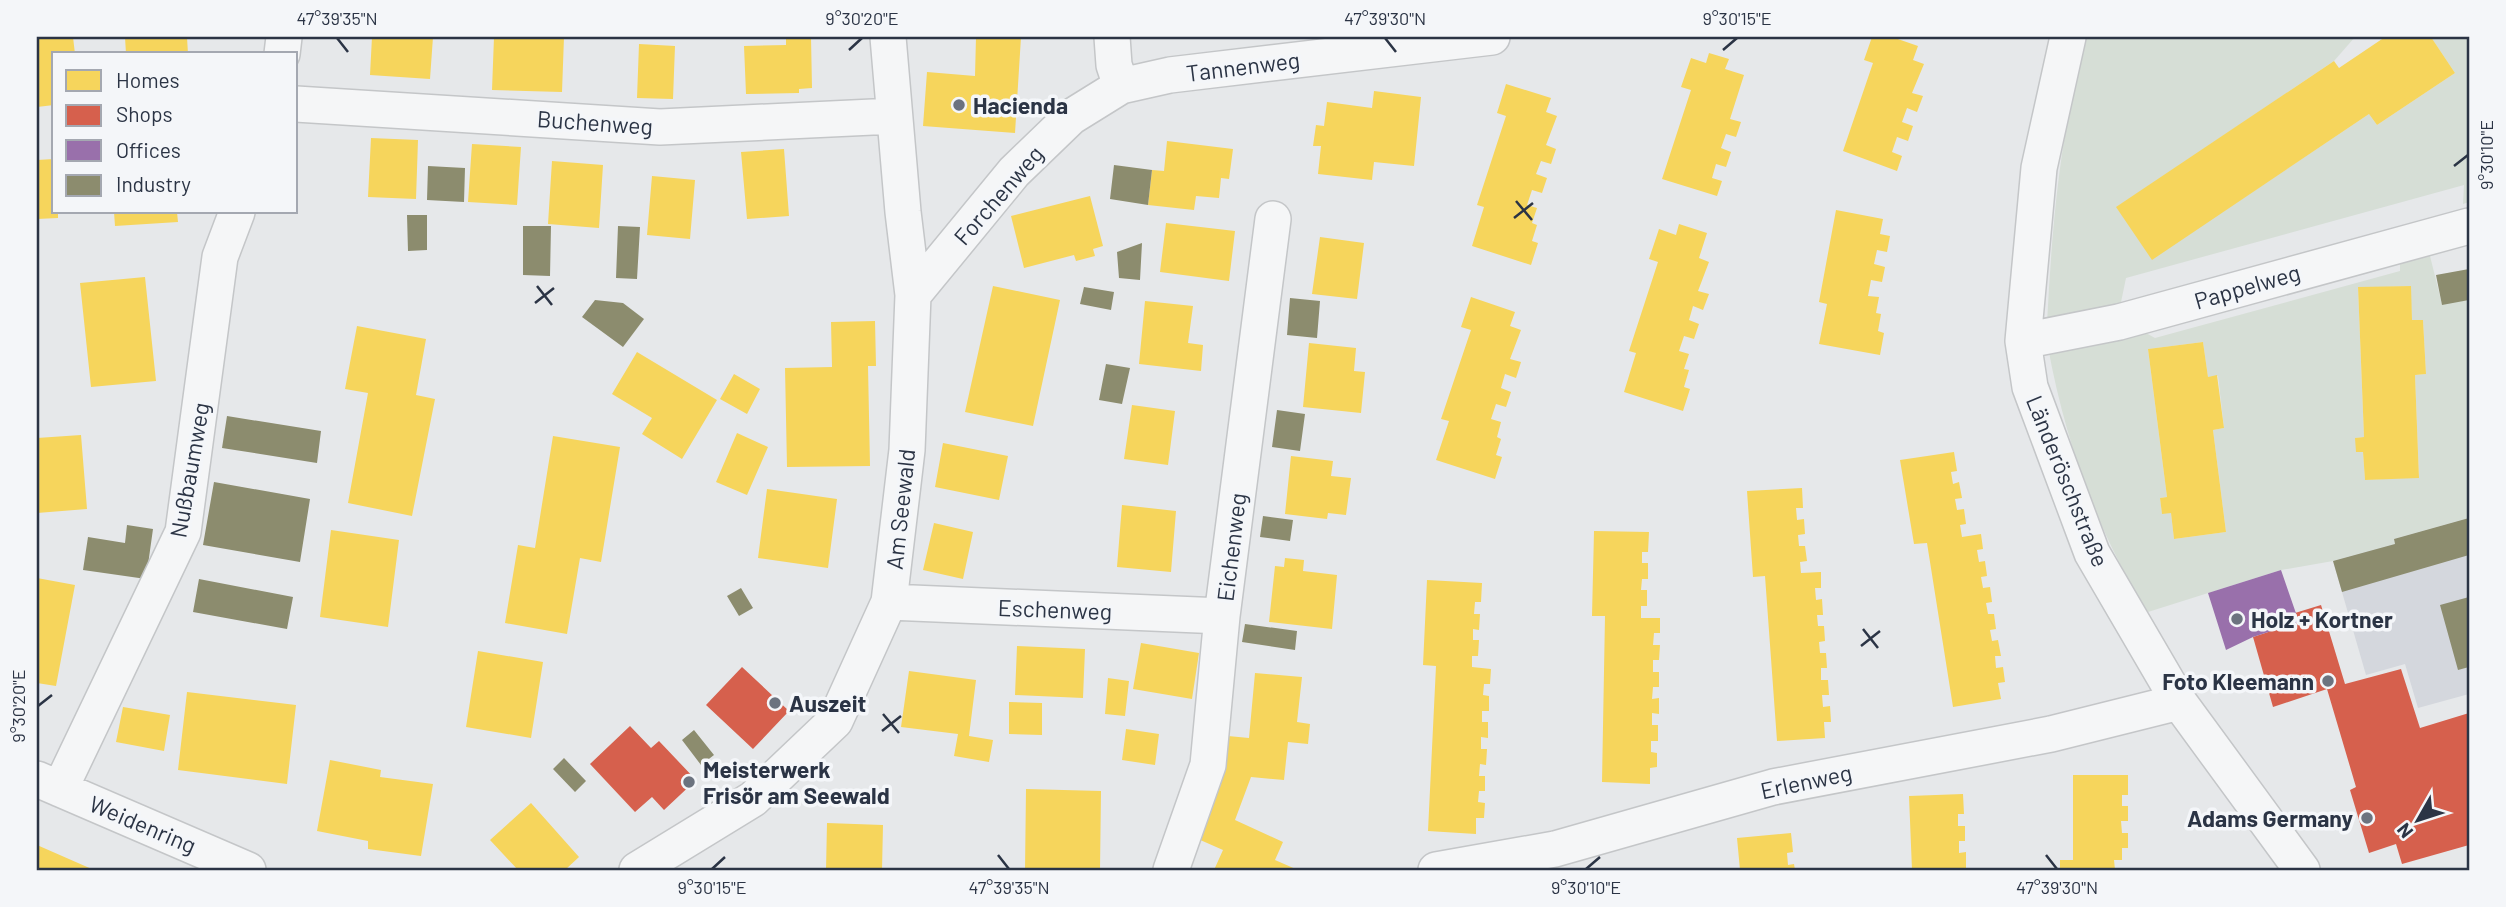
<svg xmlns="http://www.w3.org/2000/svg" width="2506" height="907" font-family="Barlow,sans-serif">
<style>
.built{fill:#d4d7dd}
.green{fill:#d6ded6;fill-rule:evenodd}
.homes{fill:#f6d55c}
.shops{fill:#d6604d}
.offices{fill:#9970ab}
.industry{fill:#8c8c6e}
.lines{fill:none;stroke-linecap:round;stroke-linejoin:round}
.minor-casing{stroke:#c4c6c8;stroke-width:38}
.minor{stroke:#f5f6f7;stroke-width:35}
.ticks{fill:none;stroke:#2b3445;stroke-width:2.5}
.poi-dot{fill:#6c737f;stroke:#f4f6f9;stroke-width:2.5}
.labels{text-anchor:middle;dominant-baseline:central;stroke-width:7;stroke-linejoin:round;paint-order:stroke}
.street-label{font-size:23px;fill:#2b3445;stroke:#f4f6f9}
.poi-label{font-size:23px;font-weight:bold;fill:#2b3445;stroke:#f4f6f9;text-anchor:start}
.neatline{fill:none;stroke:#2b3445;stroke-width:2.5}
.ticks-label{font-size:18px;text-anchor:middle;fill:#2b3445}
</style>
<rect width="100%" height="100%" fill="#e6e8ea"/>
<!-- built -->
<path class="built" d="M2469 518V694L2418 708 2405 664 2366 675 2333 561 2395 543 2394 539Z"/>
<!-- green -->
<path class="green" d="M2087 37H2355L2334 61 2117 207 2221 213 2369 114 2377 125 2455 73 2431 37H2469V202L2463 204 2464 185 2126 278 2120 307 2047 323C2052 228 2060 128 2087 37Z
M2429 252 2442 304 2469 300V518L2394 539 2395 544 2333 561 2281 570 2148 612C2097 533 2065 440 2048 347L2135 327 2155 338 2400 271V261ZM2410 286 2412 320H2423L2426 374 2415 375 2419 477 2365 480 2363 452 2355 438 2364 437 2358 288ZM2203 342 2208 377 2218 376 2224 428 2213 430 2226 532 2174 539 2171 513H2162L2160 498 2167 497 2148 349Z"/>
<!-- homes -->
<path class="homes" d="M37 37H73L75 54H54V105L37 107Z
M125 37H187L188 54H126Z
M372 37H433L430 79 370 75Z
M494 37H564L562 92 492 90Z
M811 37 812 88 799 89V93L746 94 744 46 786 45V38Z
M976 37H1021L1015 133 923 126 927 72 975 76Z
M1872 37H1892L1918 46 1913 60 1924 64 1912 93 1923 96 1917 112 1907 108 1902 122 1913 126 1908 141 1897 137 1892 152 1902 156 1897 171 1843 151 1873 63 1864 60Z
M2385 37H2431L2455 73 2377 125 2369 114 2152 260 2116 207 2334 61 2339 68Z
M639 44 675 46 673 99 637 98Z
M1709 53 1729 59 1725 69 1744 75 1730 119 1741 122 1736 137 1726 134 1721 148 1731 152 1726 167 1716 164 1712 178 1722 181 1717 196 1662 179 1691 90 1681 87 1691 58 1706 63Z
M1506 84 1551 98 1546 112 1557 116 1546 145 1556 149 1551 164 1541 161 1536 174 1547 178 1542 193 1532 190 1527 205 1537 208 1532 223 1537 225 1532 241 1538 243 1531 265 1472 246 1484 207 1477 205 1506 116 1497 113Z
M1374 91 1421 97 1414 166 1374 162 1372 180 1318 174 1321 146H1313L1316 125 1324 126 1327 102 1372 108Z
M371 138 418 140 416 199 368 197Z
M1167 141 1233 149 1229 179 1221 178 1219 198 1196 196 1194 210 1148 205 1152 170 1164 171Z
M472 144 521 147 517 205 468 202Z
M784 149 789 216 747 219 741 152Z
M54 159V212H58V218L37 219V160Z
M552 161 603 165 599 228 548 224Z
M652 176 695 180 690 239 647 235Z
M1090 196 1103 246 1093 249 1095 256 1076 261 1074 255 1024 268 1011 216Z
M1836 210 1883 219 1880 234 1890 236 1887 252 1877 250 1874 264 1885 267 1882 282 1871 280 1868 296 1879 297 1876 313 1881 314 1878 331 1884 333 1880 355 1819 344 1827 304 1819 302Z
M114 212H177L178 222 115 226Z
M1166 223 1235 231 1229 281 1160 272Z
M1679 224 1707 233 1699 258 1709 262 1698 291 1709 294 1703 310 1693 306 1689 320 1699 324 1694 339 1684 336 1679 351 1689 354 1684 369 1689 370 1684 387 1690 389 1683 411 1624 392 1636 353 1629 351 1658 262 1649 259 1659 229 1676 235Z
M1320 237 1364 243 1357 299 1312 294Z
M145 277 156 381 91 387 80 283Z
M993 286 1060 300 1033 426 965 412Z
M2411 286 2412 320H2423L2426 374 2415 375 2419 478 2365 480 2363 452H2356L2355 438 2364 437 2358 287Z
M1471 297 1515 312 1510 326 1521 330 1510 359 1521 362 1516 378 1505 374 1501 388 1511 392 1506 407 1496 404 1491 419 1501 422 1497 437 1501 439 1496 455 1502 457 1495 479 1436 460 1449 421 1441 419 1471 330 1461 327Z
M1145 301 1193 306 1188 343 1203 345 1201 371 1139 364Z
M875 321 876 366H868L870 466 787 467 785 368 832 367 831 322Z
M357 326 426 339 416 395 435 399 412 516 348 503 368 393 345 389Z
M2203 342 2208 377 2217 375 2224 428 2213 430 2226 532 2174 539 2171 513 2162 514 2160 498 2167 497 2148 349Z
M1309 343 1356 348 1354 371 1365 372 1361 413 1303 407Z
M637 352 717 400 682 459 642 434 652 418 612 394Z
M734 374 760 389 747 414 720 399Z
M1132 405 1175 411 1168 465 1124 459Z
M737 433 768 447 747 495 716 482Z
M81 435 87 509 37 513V438Z
M553 436 620 447 601 562 580 558 567 634 505 623 518 545 535 548Z
M943 443 1008 456 999 500 935 487Z
M1954 452 1957 471 1951 472 1953 484 1959 482 1962 498 1955 499 1957 510 1964 509 1966 524 1960 525 1962 537 1981 534 1983 549 1977 550 1979 562 1985 561 1987 576 1981 577 1983 588 1990 587 1992 602 1986 603 1988 614H1994L1996 629 1990 630 1992 641 1998 640 2001 656H1995L1996 668 2003 667 2005 682 1998 683 2001 699 1953 707 1927 543 1914 544 1900 460Z
M1291 456 1333 461 1331 476 1351 478 1346 515 1328 513 1327 519 1285 514Z
M1802 488 1803 508H1796L1797 520 1804 519 1805 534 1798 535 1799 546H1805L1807 561 1800 562 1801 573 1821 572V588H1815L1816 600 1822 599 1823 615H1817L1818 626H1824L1825 641 1819 642 1820 653H1826L1827 668H1821V680H1828L1829 695H1822L1823 707 1830 706 1831 722H1824L1825 738 1777 741 1765 576 1753 577 1747 491Z
M767 489 837 499 828 568 758 558Z
M1122 505 1176 511 1171 572 1117 567Z
M934 523 973 532 963 579 923 570Z
M331 530 399 540 388 627 320 617Z
M1594 531 1649 532 1648 552H1642V563H1648V579H1642L1641 590H1647V606H1641V618H1660V633H1654L1653 645H1660L1659 660H1653V672H1659V687H1653L1652 699 1659 698V714L1652 713V725H1658V741H1651V752L1657 753V767L1650 768V784L1602 782 1605 616H1592Z
M1285 558 1304 560 1303 571 1337 575 1332 629 1269 622 1275 566 1284 567Z
M37 578 75 585 56 686 37 683Z
M1427 580 1482 583 1481 602H1475L1474 614H1480L1479 630 1473 629V640H1479L1478 656H1472V667L1491 669 1490 684H1484L1483 695 1489 696V711H1482V722H1488V738L1481 737V749H1487L1486 765 1480 764 1479 776H1485V791H1479L1478 802 1485 803 1484 818H1476V834L1428 831 1436 666 1423 665Z
M1141 643 1199 653 1192 699 1133 689Z
M1017 646 1085 649 1083 698 1015 695Z
M478 651 543 662 531 738 466 727Z
M909 671 976 680 969 736 993 740 989 762 954 756 958 734 901 727Z
M1255 673 1302 677 1297 722 1310 724 1308 744 1288 742 1284 780 1251 777 1235 820 1283 842 1275 860 1298 870H1214L1223 850 1198 839 1224 774 1228 736 1249 738Z
M1108 678 1129 681 1125 716 1105 714Z
M187 692 296 705 287 784 178 770Z
M1009 702 1042 703V735L1009 734Z
M123 707 170 715 164 751 116 742Z
M1126 729 1159 734 1155 765 1122 760Z
M330 760 381 770 380 777 433 784 421 856 368 849V841L317 831Z
M2073 775H2128V795H2122V806H2128V821H2121L2122 833H2128V848H2122V860H2114L2115 870H2060V860H2073Z
M1026 789 1101 791 1100 870H1025Z
M1963 794 1964 814H1958V826H1965V841H1959V853L1966 852V868H1960V870H1912L1909 796Z
M531 803 579 857 565 870H518L490 840Z
M827 823 883 825 882 870H826Z
M1791 833 1793 852 1787 853 1788 865 1794 864 1795 870H1740L1737 838Z
M37 845 94 870H37Z"/>
<!-- shops -->
<path class="shops" d="M2321 605 2345 684 2401 669 2420 728 2469 713V845L2402 864 2396 844 2369 853 2350 790 2356 787 2327 689 2273 707 2253 637 2299 622 2295 613Z
M742 667 789 711 753 749 706 705Z
M630 726 651 748 659 741 696 780 664 810 652 797 635 812 590 764Z"/>
<!-- offices -->
<path class="offices" d="M2281 570 2299 622 2253 637 2226 650 2208 593Z"/>
<!-- industry -->
<path class="industry" d="M1114 165 1152 170 1148 205 1110 199Z
M428 166 465 168 464 202 427 200Z
M407 215H427V250L408 251Z
M523 226H551L550 276 523 275Z
M618 226 640 227 637 279 616 278Z
M1142 243 1140 280 1119 278 1117 252Z
M2469 269V300L2442 305 2436 275Z
M1084 287 1114 292 1111 310 1080 304Z
M1290 298 1320 301 1317 338 1287 335Z
M595 300 623 303 644 319 623 347 582 317Z
M1106 364 1130 368 1122 404 1099 400Z
M1277 410 1305 414 1300 451 1272 447Z
M227 416 321 431 317 463 222 448Z
M214 482 310 499 300 562 203 545Z
M1263 516 1293 520 1290 541 1260 537Z
M2469 518V555L2342 592 2333 561 2395 544 2394 539Z
M127 525 153 529 146 579 83 570 88 537 125 543Z
M199 579 293 597 287 629 193 612Z
M741 588 753 608 739 616 727 596Z
M2469 597V667L2458 670 2440 605Z
M1245 624 1297 631 1295 650 1242 642Z
M694 730 714 755 701 765 682 740Z
M564 758 586 781 575 792 553 769Z"/>
<g class="lines">
<defs>
<path id="minor" d="M1112 37 1114 65 1121 86
M2068 37 2039 168 2023 341 2030 387 2092 553 2179 702 2302 870
M282 54 284 37
M296 104 660 127 894 116
M913 295 1014 172 1071 117 1121 86 1170 75 1492 37
M2023 341 2119 322 2469 226
M889 602 1222 616
M37 779 248 870
M60 789 183 532 220 257 237 212
M637 870 753 799 835 721 889 602 907 450 913 295 903 212 888 37
M1171 870 1208 765 1222 616 1273 219
M1436 870 1555 849 1773 787 2051 734 2179 702"/>
</defs>
<!-- minor casing -->
<use href="#minor" class="minor-casing"/>
<!-- minor -->
<use href="#minor" class="minor"/>
</g>
<!-- ticks -->
<path class="ticks" d="M337 38 348 52M1385 38 1396 52M849 50 862 38M1723 50 1737 38M2454 166 2468 155M1516 201 1532 220M1514 218 1533 203M537 286 552 305M535 303 554 288M1863 629 1878 648M1861 646 1880 631M38 706 52 695M883 714 899 733M882 731 901 716M998 855 1009 869M2046 855 2057 869M712 869 725 857M1586 869 1600 857"/>
<!-- markers -->
<g class="poi-dot">
<circle cx="959" cy="105" r="7"/>
<circle cx="2237" cy="619" r="7"/>
<circle cx="2328" cy="681" r="7"/>
<circle cx="775" cy="703" r="7"/>
<circle cx="689" cy="782" r="7"/>
<circle cx="2367" cy="818" r="7"/>
</g>
<g class="labels">
<!-- street labels -->
<g class="street-label">
<text transform="translate(1243 66) rotate(-7)">Tannenweg</text>
<text transform="translate(595 122) rotate(4)">Buchenweg</text>
<text transform="translate(998 195) rotate(-49)">Forchenweg</text>
<text transform="translate(2247 286) rotate(-16)">Pappelweg</text>
<text transform="translate(189 470) rotate(-80)">Nußbaumweg</text>
<text transform="translate(2068 481) rotate(68)">Länderöschstraße</text>
<text transform="translate(900 509) rotate(-84)">Am Seewald</text>
<text transform="translate(1231 547) rotate(-83)">Eichenweg</text>
<text transform="translate(1055 609) rotate(2)">Eschenweg</text>
<text transform="translate(1806 781) rotate(-12)">Erlenweg</text>
<text transform="translate(143 824) rotate(23)">Weidenring</text>
</g>
<!-- poi labels -->
<g class="poi-label">
<text x="973" y="105">Hacienda</text>
<text x="2251" y="619">Holz + Kortner</text>
<text x="2314" y="681" text-anchor="end">Foto Kleemann</text>
<text x="789" y="703">Auszeit</text>
<text x="703" y="769">Meisterwerk<tspan x="703" dy="26">Frisör am Seewald</tspan></text>
<text x="2353" y="818" text-anchor="end">Adams Germany</text>
</g>
</g>
<!-- border -->
<rect width="2506" height="907" fill="none" stroke="#f4f6f9" stroke-width="77"/>
<!-- legend -->
<rect x="52" y="52" width="245" height="161" fill="#f4f6f9" stroke="#a4a8b1" stroke-width="2"/>
<rect x="66" y="70" width="35" height="21" fill="#f6d55c" stroke="#a4a8b1" stroke-width="2"/>
<text x="116" y="88" font-size="21" fill="#2b3445">Homes</text>
<rect x="66" y="105" width="35" height="21" fill="#d6604d" stroke="#a4a8b1" stroke-width="2"/>
<text x="116" y="122" font-size="21" fill="#2b3445">Shops</text>
<rect x="66" y="140" width="35" height="21" fill="#9970ab" stroke="#a4a8b1" stroke-width="2"/>
<text x="116" y="158" font-size="21" fill="#2b3445">Offices</text>
<rect x="66" y="175" width="35" height="21" fill="#8c8c6e" stroke="#a4a8b1" stroke-width="2"/>
<text x="116" y="192" font-size="21" fill="#2b3445">Industry</text>
<!-- north arrow -->
<g transform="translate(2418 820) rotate(231)" stroke="#f4f6f9" stroke-width="5" paint-order="stroke">
<path d="M0-5L12 26L0 18L-12 26Z" fill="#2b3445"/>
<text y="-10" font-size="19" font-weight="bold" text-anchor="middle" fill="#2b3445">N</text>
</g>
<rect x="38" y="38" width="2430" height="831" class="neatline"/>
<g class="ticks-label">
<text x="337" y="25">47°39'35"N</text>
<text x="862" y="25">9°30'20"E</text>
<text x="1385" y="25">47°39'30"N</text>
<text x="1737" y="25">9°30'15"E</text>
<text transform="translate(2487 155) rotate(-90)" y="6">9°30'10"E</text>
<text transform="translate(19 706) rotate(-90)" y="6">9°30'20"E</text>
<text x="712" y="894">9°30'15"E</text>
<text x="1009" y="894">47°39'35"N</text>
<text x="1586" y="894">9°30'10"E</text>
<text x="2057" y="894">47°39'30"N</text>
</g>
</svg>
